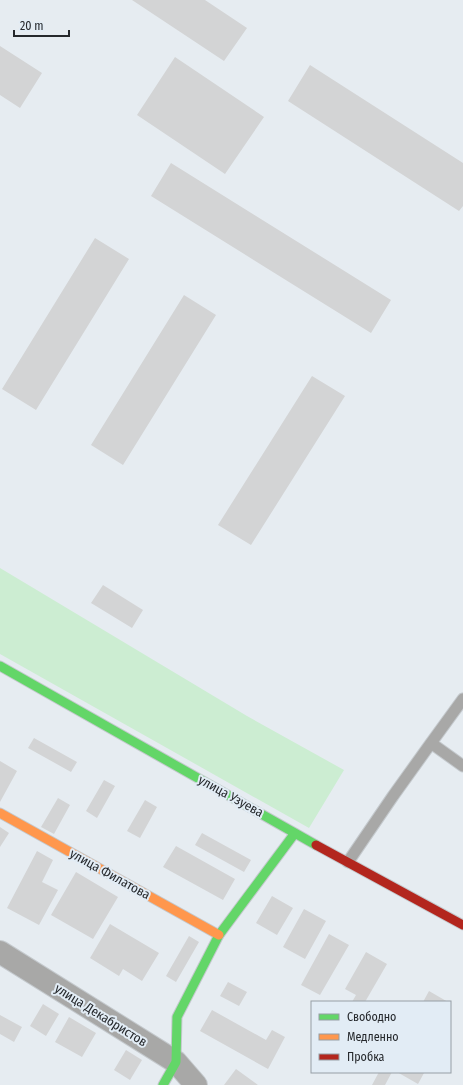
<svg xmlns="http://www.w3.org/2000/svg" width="463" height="1085" font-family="'Fira Sans Condensed',sans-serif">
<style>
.green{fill:#ccedd2}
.building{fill:#d3d4d5}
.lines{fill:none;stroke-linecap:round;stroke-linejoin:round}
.lane-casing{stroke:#c4c9cd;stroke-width:13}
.street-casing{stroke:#c4c9cd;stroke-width:24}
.fast-casing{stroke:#c4c9cd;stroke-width:11}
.slow-casing{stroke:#c4c9cd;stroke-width:11}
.jam-casing{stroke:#c4c9cd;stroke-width:11}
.lane{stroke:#a8a8a7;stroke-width:11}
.street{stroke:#a8a8a7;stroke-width:22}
.fast{stroke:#63d668;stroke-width:9}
.slow{stroke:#ff974d;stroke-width:9}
.jam{stroke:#b3261e;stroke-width:9}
.labels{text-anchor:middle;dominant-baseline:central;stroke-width:4;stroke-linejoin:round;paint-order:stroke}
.street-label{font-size:13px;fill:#25282c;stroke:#e2ecf5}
</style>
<rect width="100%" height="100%" fill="#e6ecf1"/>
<!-- green -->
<path class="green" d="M0 568 247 716 344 770 309 828 0 654Z"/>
<!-- building -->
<path class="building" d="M132 0H205L247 28 224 61Z
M0 46 42 73 20 108 0 95Z
M175 57 264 117 225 174 137 115Z
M310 65 463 163V206L459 211 288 101Z
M171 163 391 300 371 333 151 196Z
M95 238 129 259 36 410 2 389Z
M184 295 216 315 123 465 91 445Z
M312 376 345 396 251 545 218 525Z
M103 585 143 610 132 628 91 603Z
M34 738 77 762 71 772 28 748Z
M0 761 17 771 0 802Z
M104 780 115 786 97 818 86 811Z
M58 798 70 805 54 834 41 827Z
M145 800 157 807 140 838 127 831Z
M0 827 9 833 0 847Z
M202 833 251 860 244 872 195 845Z
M176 846 235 879 223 900 163 867Z
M37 851 53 860 42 882 58 890 39 925 7 908Z
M76 872 118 897 93 939 51 915Z
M272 896 293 908 277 935 256 923Z
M304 909 326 921 305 959 283 947Z
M110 924 159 953 142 981 123 969 119 976 90 958Z
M329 934 349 945 320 995 301 985Z
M189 936 199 942 176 982 166 976Z
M366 952 387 964 365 1002H352L356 995 345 989Z
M228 982 247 992 239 1006 220 996Z
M429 991 448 1002H423Z
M43 1004 59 1014 46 1036 30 1026Z
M212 1010 266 1040 272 1030 285 1037 268 1069 200 1031Z
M0 1015 22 1027 14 1042 0 1034Z
M69 1017 96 1033 82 1057 55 1042Z
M126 1050 142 1060 130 1080 114 1070Z
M236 1069 258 1085H224Z
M379 1072H392L385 1085H372Z
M397 1072H423L424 1073 418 1084Z"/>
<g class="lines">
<defs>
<path id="lane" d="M463 699 431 743 463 766
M348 862 393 796 431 743"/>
<path id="street" d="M0 952 176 1062 196 1085"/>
<path id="fast" d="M0 666 316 845
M163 1085 176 1062 177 1017 219 935 295 833"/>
<path id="slow" d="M0 813 219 935"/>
<path id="jam" d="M316 845 463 925"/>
</defs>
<!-- lane casing -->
<use href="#lane" class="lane-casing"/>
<!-- street casing -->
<use href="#street" class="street-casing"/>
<!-- fast casing -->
<use href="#fast" class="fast-casing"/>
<!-- slow casing -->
<use href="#slow" class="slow-casing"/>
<!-- jam casing -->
<use href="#jam" class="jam-casing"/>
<!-- lane -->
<use href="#lane" class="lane"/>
<!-- street -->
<use href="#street" class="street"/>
<!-- fast -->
<use href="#fast" class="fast"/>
<!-- slow -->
<use href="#slow" class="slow"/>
<!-- jam -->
<use href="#jam" class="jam"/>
</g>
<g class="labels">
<!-- street labels -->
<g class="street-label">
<text transform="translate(231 796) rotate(29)">улица Узуева</text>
<text transform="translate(110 874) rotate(29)">улица Филатова</text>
<text transform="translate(101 1015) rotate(32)">улица Декабристов</text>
</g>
</g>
<!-- legend -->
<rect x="311" y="1001" width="140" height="72" fill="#e2ecf5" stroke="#969ea5"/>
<rect x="319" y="1014" width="20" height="6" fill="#63d668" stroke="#969ea5"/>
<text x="347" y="1021" font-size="12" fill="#25282c">Свободно</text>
<rect x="319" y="1034" width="20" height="6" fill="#ff974d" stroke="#969ea5"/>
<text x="347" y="1041" font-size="12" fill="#25282c">Медленно</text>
<rect x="319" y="1054" width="20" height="6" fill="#b3261e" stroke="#969ea5"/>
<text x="347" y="1061" font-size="12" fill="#25282c">Пробка</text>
<!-- scale -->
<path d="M14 30v6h55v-6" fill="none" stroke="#25282c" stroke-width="2"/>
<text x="20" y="30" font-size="12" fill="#25282c" stroke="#e2ecf5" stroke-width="3" paint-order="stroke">20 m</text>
</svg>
